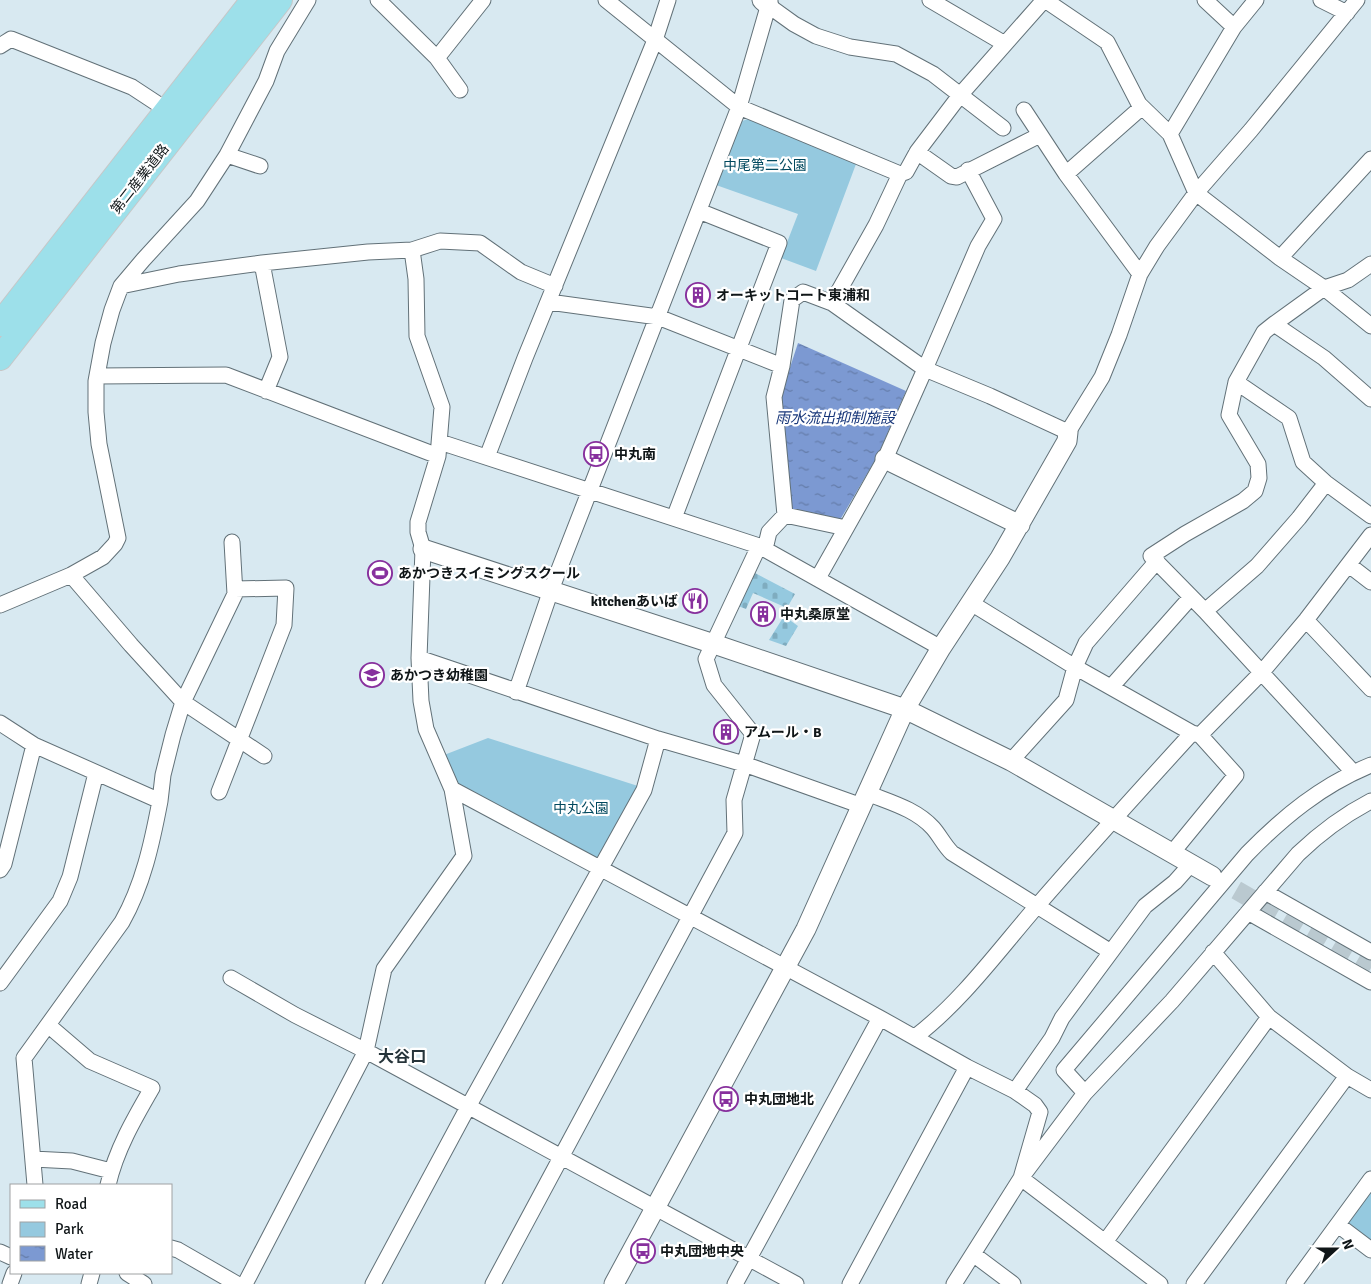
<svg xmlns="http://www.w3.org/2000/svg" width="1371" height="1284" font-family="Signika,'Noto Sans JP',sans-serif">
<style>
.green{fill:#95c9df}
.cemetery{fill:url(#cemetery-stones)}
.water{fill:url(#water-ripples)}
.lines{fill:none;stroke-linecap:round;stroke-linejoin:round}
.tertiary-tunnel{stroke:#bac9d0;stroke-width:19;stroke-dasharray:19 9;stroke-linecap:butt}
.minor-casing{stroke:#627178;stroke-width:17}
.tertiary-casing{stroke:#627178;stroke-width:21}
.primary-casing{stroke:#c6c7c8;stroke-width:26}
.minor{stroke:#fff;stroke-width:15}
.tertiary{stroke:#fff;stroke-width:19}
.primary{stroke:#9de0ea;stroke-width:24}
.labels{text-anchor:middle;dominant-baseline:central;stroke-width:4.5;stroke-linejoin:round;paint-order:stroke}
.park-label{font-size:14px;fill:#00485e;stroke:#fff}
.street-label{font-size:14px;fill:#101618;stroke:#fff}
.poi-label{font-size:14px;font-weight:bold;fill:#101618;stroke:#fff;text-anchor:start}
.water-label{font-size:15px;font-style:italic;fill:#173679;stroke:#fff}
.quarter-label{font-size:16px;font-weight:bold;fill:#26343a;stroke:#fff}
</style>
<defs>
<pattern id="cemetery-stones" width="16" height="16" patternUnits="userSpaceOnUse" patternTransform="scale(1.25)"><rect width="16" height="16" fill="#95c9df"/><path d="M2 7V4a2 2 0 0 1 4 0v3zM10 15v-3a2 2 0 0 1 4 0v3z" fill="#7facbf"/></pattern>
<pattern id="water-ripples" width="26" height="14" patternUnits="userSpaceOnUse" patternTransform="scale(1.25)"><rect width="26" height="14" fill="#7c99d2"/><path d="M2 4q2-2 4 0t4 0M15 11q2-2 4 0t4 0" fill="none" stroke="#647ca9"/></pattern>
</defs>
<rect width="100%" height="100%" fill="#d8e9f1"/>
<!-- green -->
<path class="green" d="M748 119 856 164 816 271 781 258 798 214 716 185 742 121Z
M488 738 638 786 600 856 593 858 455 784 444 755Z
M1371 1187V1242L1350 1227 1347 1220Z"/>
<!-- cemetery -->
<path class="cemetery" d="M755 573 795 594 787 608 753 593 746 609 738 606Z
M784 616 798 626 786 646 769 640Z"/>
<!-- water -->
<path class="water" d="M798 343 906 391 877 457 840 520 791 511 780 398Z"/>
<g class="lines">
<!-- tertiary-tunnel -->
<path class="tertiary-tunnel" d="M1212 876 1371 968"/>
<defs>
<path id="minor" d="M378 0 437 58 460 90
M606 0 739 107 900 174 906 172 917 152 951 176 957 177 1040 135
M930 0 1005 44
M1045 0 1107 42 1139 104 1170 134 1196 193 1280 258 1324 288 1371 326
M1205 0 1234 27
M1321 0 1347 13
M769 6 794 24 816 36 850 47 896 54 933 74 1003 128
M0 46 11 39 132 87 167 110
M437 58 483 0
M1024 110 1066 174 1140 274
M1170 134 1234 27 1256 0
M917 152 961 94 1044 0
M260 166 227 155 266 81 277 51 308 0
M968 170 994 219 978 246 925 369 990 396 1068 432 1102 377 1119 335 1140 274 1157 246 1196 193 1251 130 1357 0
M1066 174 1142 107
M1280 258 1371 159
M262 263 280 357 266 391
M1371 264 1348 280 1324 288 1274 324 1324 358 1371 399
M121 286 179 274 262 263 368 252 412 250 440 241 480 243 521 272 555 286
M549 302 658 317 782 366
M832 303 876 225 900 174
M1274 324 1264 332 1236 382 1229 415 1258 464 1259 478 1255 491 1243 501 1185 534 1151 556 1205 611 1353 772
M97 376 226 375 438 456
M1236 382 1289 418 1303 462 1326 483 1371 516
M440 442 759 546 941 648
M487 457 525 358 655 40 668 0
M785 515 774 397 782 366 792 300 803 292 832 303 925 369 885 459 818 578
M674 518 779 243 699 211
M765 549 769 532 785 515 846 528
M1349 565 1371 582
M71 575 131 645 183 702 264 756
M971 603 1075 667 1192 733 1200 735 1236 775 1172 853
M0 605 71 575 103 557 115 544 118 538 99 444 96 412V381L103 343 112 310 121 286 143 260 197 201 227 155
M1205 611 1257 566 1299 518 1326 483
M1306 620 1371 689
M419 658 658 739 744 764 862 806
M1112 686 1191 597
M516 692 551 590 739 107 770 0
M0 723 34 745 160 801C152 843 143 885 122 922L24 1058 35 1185
M1200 735 1262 672 1306 620 1371 535
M1011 761 1066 700 1075 667 1086 643 1157 561
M452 789 880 1018 967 1067 1015 1091 1035 1105 1040 1112 1021 1178 1160 1284
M219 792 284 625 286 588 235 589
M867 793C889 802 916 809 933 828 940 836 944 845 952 853L1111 952
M160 801 163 775 173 735 183 702 235 594 232 542
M0 870 4 864 34 745
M1265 892 1371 952
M1248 912 1371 982
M1213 952 1269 1017 1347 1076 1371 1090
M231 978 295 1015 366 1051 796 1284
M0 983 60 901 70 877 96 773
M48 1025 90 1061 152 1088C134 1119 116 1150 108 1185
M915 1037C962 1001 998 951 1037 906 1088 847 1140 790 1192 733
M1015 1091 1052 1038 1062 1018 1145 906 1175 882 1191 864
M1085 1093 1064 1070 1247 854C1283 817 1322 785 1371 765
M33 1159 72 1161 111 1171
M1338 1225 1371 1250
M1105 1242 1269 1017
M171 1248 178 1250 237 1284
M0 1252 11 1257
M973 1254 1013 1284
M127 1273 144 1284
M10 1284 14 1273
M89 1284 92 1273
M245 1284 366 1051 384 969 464 856 452 789 426 729 421 701 419 658 423 549 418 532V522L438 456 442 407 417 336 416 279 412 250
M373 1284 468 1107 644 790 658 739
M493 1284 735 833 734 800 753 734 714 685 706 659 759 546
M735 1284 880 1018
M850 1284 967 1067
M954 1284 1021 1178 1085 1093 1172 1001 1298 854C1320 833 1344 815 1371 801
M1194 1284 1347 1076
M1294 1284 1371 1179"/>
<path id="tertiary" d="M762 0 769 6
M885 459 1020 525
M423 549 714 644 905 709 1011 761 1212 876
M614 1284 806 929 905 709 941 648 1000 558 1067 441 1068 432"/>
<path id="primary" d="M0 324 253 0
M0 358 280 0"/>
</defs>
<!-- minor casing -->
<use href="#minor" class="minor-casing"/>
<!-- tertiary casing -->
<use href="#tertiary" class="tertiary-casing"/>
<!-- primary casing -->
<use href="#primary" class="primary-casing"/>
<!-- minor -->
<use href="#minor" class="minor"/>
<!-- tertiary -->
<use href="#tertiary" class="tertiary"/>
<!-- primary -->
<use href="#primary" class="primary"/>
</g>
<!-- icons -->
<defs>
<symbol id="building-ring" viewBox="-11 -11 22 22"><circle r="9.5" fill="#fff" stroke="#87309d" stroke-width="1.5"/><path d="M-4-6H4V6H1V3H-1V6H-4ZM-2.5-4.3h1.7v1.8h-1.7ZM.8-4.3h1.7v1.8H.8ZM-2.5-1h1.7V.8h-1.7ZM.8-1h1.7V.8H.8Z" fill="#87309d"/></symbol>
<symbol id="bus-ring" viewBox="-11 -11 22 22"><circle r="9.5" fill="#fff" stroke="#87309d" stroke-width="1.5"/><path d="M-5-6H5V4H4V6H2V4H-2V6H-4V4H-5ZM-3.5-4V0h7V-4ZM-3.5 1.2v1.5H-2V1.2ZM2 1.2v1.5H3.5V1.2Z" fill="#87309d"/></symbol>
<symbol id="stadium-ring" viewBox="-11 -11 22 22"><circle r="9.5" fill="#fff" stroke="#87309d" stroke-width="1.5"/><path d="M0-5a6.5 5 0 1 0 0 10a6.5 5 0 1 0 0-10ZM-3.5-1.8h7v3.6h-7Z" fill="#87309d"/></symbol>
<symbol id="restaurant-ring" viewBox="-11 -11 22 22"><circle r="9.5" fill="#fff" stroke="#87309d" stroke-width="1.5"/><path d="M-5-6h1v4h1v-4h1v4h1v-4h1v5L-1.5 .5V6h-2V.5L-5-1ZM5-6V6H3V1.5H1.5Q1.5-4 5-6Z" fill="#87309d"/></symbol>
<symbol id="school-ring" viewBox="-11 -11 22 22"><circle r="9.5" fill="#fff" stroke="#87309d" stroke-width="1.5"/><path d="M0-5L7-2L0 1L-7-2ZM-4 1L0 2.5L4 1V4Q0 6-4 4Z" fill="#87309d"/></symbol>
</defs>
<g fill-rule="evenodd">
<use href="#building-ring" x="684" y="281" width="28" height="28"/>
<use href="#bus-ring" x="582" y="440" width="28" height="28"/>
<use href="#stadium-ring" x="366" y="559" width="28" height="28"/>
<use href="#restaurant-ring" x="681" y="587" width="28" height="28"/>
<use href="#building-ring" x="749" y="600" width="28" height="28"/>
<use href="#school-ring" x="358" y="661" width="28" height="28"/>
<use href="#building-ring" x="712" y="718" width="28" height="28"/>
<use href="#bus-ring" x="712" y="1085" width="28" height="28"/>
<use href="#bus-ring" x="629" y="1237" width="28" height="28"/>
</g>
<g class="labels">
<!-- park labels -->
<g class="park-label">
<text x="765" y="165">中尾第二公園</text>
<text x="581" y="808">中丸公園</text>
</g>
<!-- street labels -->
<g class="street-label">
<text transform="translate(140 179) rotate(-52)">第二産業道路</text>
</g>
<!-- poi labels -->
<g class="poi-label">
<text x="716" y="295">オーキットコート東浦和</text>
<text x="614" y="454">中丸南</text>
<text x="398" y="573">あかつきスイミングスクール</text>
<text x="678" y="601" text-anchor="end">kitchenあいば</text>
<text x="780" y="614">中丸桑原堂</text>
<text x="390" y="675">あかつき幼稚園</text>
<text x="744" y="732">アムール・B</text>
<text x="744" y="1099">中丸団地北</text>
<text x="660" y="1251">中丸団地中央</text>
</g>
<!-- water labels -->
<g class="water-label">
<text x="835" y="418">雨水流出抑制施設</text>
</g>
<!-- quarter labels -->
<g class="quarter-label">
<text x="402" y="1057">大谷口</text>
</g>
</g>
<!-- legend -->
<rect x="10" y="1184" width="162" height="90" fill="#ffffff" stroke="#9fa2a3"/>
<rect x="20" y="1200" width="25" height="8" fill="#9de0ea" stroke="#9fa2a3"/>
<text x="55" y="1209" font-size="15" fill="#101618">Road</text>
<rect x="20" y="1222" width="25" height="15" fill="#95c9df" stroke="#9fa2a3"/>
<text x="55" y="1234" font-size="15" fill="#101618">Park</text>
<rect x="20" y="1246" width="25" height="15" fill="url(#water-ripples)" stroke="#9fa2a3"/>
<text x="55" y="1259" font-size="15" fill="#101618">Water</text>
<!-- north arrow -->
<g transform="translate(1336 1249) rotate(69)" stroke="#ffffff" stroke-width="4" paint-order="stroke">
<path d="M0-4L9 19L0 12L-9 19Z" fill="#101618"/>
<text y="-8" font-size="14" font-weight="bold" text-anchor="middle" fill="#101618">N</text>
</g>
</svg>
